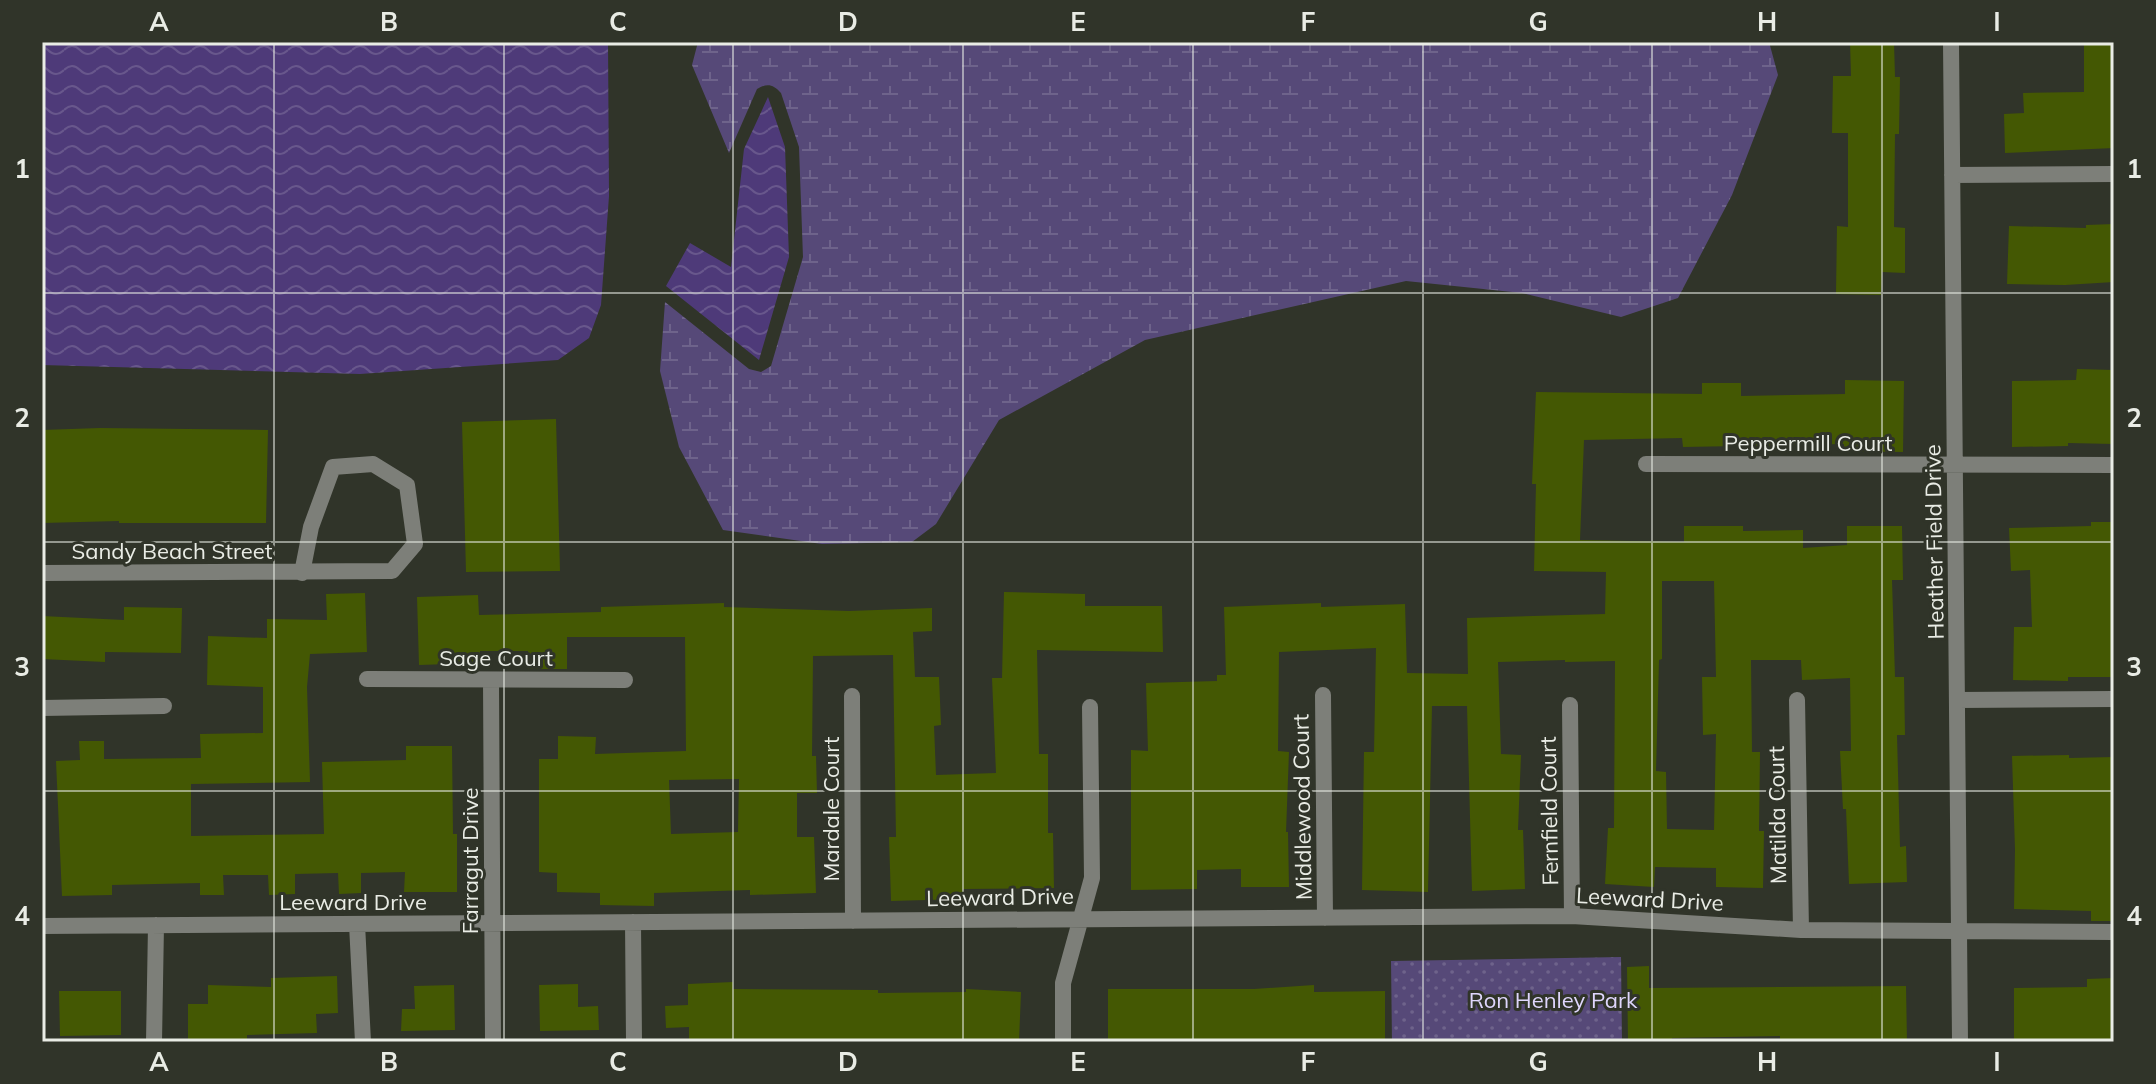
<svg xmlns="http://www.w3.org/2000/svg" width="2156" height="1084" font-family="Mulish,sans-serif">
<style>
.wetland{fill:url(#wetland-marsh)}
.park{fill:url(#park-dots)}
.water{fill:url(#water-waves)}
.building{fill:#445803;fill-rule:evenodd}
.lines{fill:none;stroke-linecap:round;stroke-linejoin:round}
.lane{stroke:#7d7f79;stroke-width:16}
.street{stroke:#7d7f79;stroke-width:16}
.grid{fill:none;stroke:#e9ece5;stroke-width:2;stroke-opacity:0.55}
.labels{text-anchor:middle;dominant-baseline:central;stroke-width:6;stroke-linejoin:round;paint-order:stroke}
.street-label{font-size:22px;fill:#e9ece5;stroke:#303429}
.park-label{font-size:22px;fill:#dfd6fd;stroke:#303429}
.neatline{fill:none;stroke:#e9ece5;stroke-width:3}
.grid-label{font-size:26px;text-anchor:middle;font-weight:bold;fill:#e9ece5}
</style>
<defs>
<pattern id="wetland-marsh" width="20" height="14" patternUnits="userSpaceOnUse" patternTransform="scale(2)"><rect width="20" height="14" fill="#564978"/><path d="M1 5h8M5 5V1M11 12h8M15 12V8" fill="none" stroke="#6e638b"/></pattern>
<pattern id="park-dots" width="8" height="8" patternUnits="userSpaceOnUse" patternTransform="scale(2)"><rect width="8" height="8" fill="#564978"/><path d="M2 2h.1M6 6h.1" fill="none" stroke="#6e638b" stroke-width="1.8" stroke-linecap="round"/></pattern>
<pattern id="water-waves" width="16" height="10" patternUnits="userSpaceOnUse" patternTransform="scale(2)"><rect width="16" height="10" fill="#4e3a79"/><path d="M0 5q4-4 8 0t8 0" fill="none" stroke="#68578c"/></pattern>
</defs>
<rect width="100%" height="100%" fill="#303429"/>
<!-- wetland -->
<path class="wetland" d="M698 42H1769L1778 75 1732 195 1678 298 1621 317 1522 293 1406 281 1145 340 999 420 936 524 912 542 822 544 723 530 679 447 660 371 665 302 749 369 761 372 771 366 803 257 799 147 781 93C773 84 767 83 757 89L729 153 692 65Z"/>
<!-- park -->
<path class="park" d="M1621 957 1622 1042H1392L1391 961Z"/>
<!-- water -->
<path class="water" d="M42 42H608L609 196 601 305 589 338 558 360 360 374 42 365Z
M768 97 785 147 789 257 759 360 666 286 690 243 731 267 744 149Z"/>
<!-- building -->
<path class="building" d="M1850 42H1894L1895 77H1900L1899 134H1895L1894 227 1905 228V273L1882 272 1881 295 1836 294 1837 226 1848 227V133H1832L1833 76H1851Z
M2084 42H2114V148L2005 153 2004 114 2024 113 2023 93 2084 92Z
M2114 224V282L2065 285 2007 284 2009 226 2086 228V225Z
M2077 369 2114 370V444L2068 443V446L2012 447V381L2076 380Z
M1845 380 1904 381 1903 452 1844 451V444L1683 447 1682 438 1584 440 1580 540 1684 542V526H1743V531L1803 530V548L1847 545V526H1902L1903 580H1892L1895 677H1904L1905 735H1897L1900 847 1906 846 1907 882 1849 884 1846 809H1843L1840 751H1851L1850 678 1802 680 1801 660H1751L1752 752H1760L1759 831H1764L1763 888 1716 887V868L1655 867 1654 887 1605 884 1608 828H1614L1615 661 1565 662V660L1498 662 1501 754 1521 755 1518 830H1523L1525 889 1472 891 1467 706H1432L1428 892 1362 890 1364 752H1374L1376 648 1279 652 1278 751 1289 752 1286 832H1288L1289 887H1241V869L1197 870V889L1131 890V750L1148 751 1146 683 1217 681V675H1226L1224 607 1321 603V607L1405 604 1407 673 1468 674 1467 618 1605 614 1606 572 1534 571 1536 484H1532L1536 392 1702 394V383H1741V396L1845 394ZM1662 581H1714L1716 677H1702L1703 735 1716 734 1714 830 1667 829 1666 772 1656 771 1659 660 1662 659Z
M556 419 560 571 466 572 462 422Z
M100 428 268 430 266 523H119V521L42 523V430Z
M2091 522H2114V677H2068V681L2013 680 2014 627H2032L2030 570 2011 571 2009 528 2091 526Z
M1004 592 1085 594V606H1162L1163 652 1037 650 1039 754H1048V833H1053L1054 888 963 889V899L891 901 889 837H896L893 655 813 656 812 756H816L817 793H797V837H814L816 893 750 895V890L654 893V906L600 905V893L557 892V873L539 872V759H558V736L596 737 595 754 686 751 685 637H567V669H528V651H480V663L419 665 417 597 478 595 479 615 601 612V607L724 603V607L849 611 932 608V631L913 632 915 677H939L941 725 934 726 936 775 996 773 992 678H1002ZM739 779 738 832 671 834 669 780Z
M365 593 367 652 310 654 307 687 310 782 191 784V836L324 834 322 762 406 760V746H452L453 834H457V892H404L405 872 361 873V893L339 894 338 873 295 874V894L269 895 268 875H223L224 895H200V883L112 885V895L62 896 56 761 80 760 79 741H104V759L201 758 200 734 263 733V687L207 685 208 636 267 638V619L327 620 326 594Z
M124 607 182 608 181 653 105 652V662L42 659V616L124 620Z
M2069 755V758L2114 757V921H2091V911L2014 909 2015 849 2012 756Z
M1649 966V988L1906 986 1907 1042H1780V1036L1672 1038V1042H1628L1627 967Z
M337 976 338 1013 316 1014 317 1033 247 1035V1042L188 1041V1004H208V985L271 987V978Z
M2114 978V1042H2014V988L2087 987V979Z
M733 982V989L878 990V993L966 992V989L1021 992 1019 1042H689V1027L666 1028 665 1006 688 1005V984Z
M578 984V1007L598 1006 599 1030 540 1031 539 985Z
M454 985 455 1030 401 1031 402 1009H415L414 986Z
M1314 985V992L1385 991V1042H1108V989H1254Z
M59 991H121V1035L60 1036Z"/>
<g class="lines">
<!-- lane -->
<path class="lane" d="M42 708 164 706"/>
<!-- street -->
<path class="street" d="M1951 42 1960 1042
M1952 175 2114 174
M1646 464 2114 465
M42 573 392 571 415 544 407 485 373 464 333 467 311 527 302 573
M367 679 625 680
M491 681 493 1042
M1323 695 1325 918
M852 696 853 921
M1797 700 1801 930
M1957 700 2114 699
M1570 705 1572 916
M633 922 634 1042
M357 924 363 1042
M42 926 1572 916 1801 930 2114 932
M154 1042 156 925
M1063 1042V983L1092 878 1090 707"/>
</g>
<!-- grid -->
<path class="grid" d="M274 42V1042M504 42V1042M733 42V1042M963 42V1042M1193 42V1042M1423 42V1042M1652 42V1042M1882 42V1042M42 293H2114M42 542H2114M42 791H2114"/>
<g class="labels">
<!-- street labels -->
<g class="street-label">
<text x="1808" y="443">Peppermill Court</text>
<text transform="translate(1934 542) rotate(-91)">Heather Field Drive</text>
<text x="172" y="551">Sandy Beach Street</text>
<text x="496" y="658">Sage Court</text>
<text transform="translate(1302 807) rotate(-91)">Middlewood Court</text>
<text transform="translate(831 809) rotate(-90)">Mardale Court</text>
<text transform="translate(1549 811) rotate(-91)">Fernfield Court</text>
<text transform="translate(1777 815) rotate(-91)">Matilda Court</text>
<text transform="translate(470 861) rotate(-90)">Farragut Drive</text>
<text transform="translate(1000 897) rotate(-1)">Leeward Drive</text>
<text transform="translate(1650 899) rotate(3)">Leeward Drive</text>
<text x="353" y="902">Leeward Drive</text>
</g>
<!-- park labels -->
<g class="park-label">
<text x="1553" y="1000">Ron Henley Park</text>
</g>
</g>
<!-- border -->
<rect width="2156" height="1084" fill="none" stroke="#303429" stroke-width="88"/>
<rect x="44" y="44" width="2068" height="996" class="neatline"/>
<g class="grid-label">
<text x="159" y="31">A</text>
<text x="389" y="31">B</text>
<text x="618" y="31">C</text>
<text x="848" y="31">D</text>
<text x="1078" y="31">E</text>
<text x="1308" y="31">F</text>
<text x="1538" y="31">G</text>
<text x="1767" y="31">H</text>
<text x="1997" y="31">I</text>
<text x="22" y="178">1</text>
<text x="2134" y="178">1</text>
<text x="22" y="427">2</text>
<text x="2134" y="427">2</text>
<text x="22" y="676">3</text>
<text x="2134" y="676">3</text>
<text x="22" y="925">4</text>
<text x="2134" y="925">4</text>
<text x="159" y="1071">A</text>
<text x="389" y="1071">B</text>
<text x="618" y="1071">C</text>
<text x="848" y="1071">D</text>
<text x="1078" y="1071">E</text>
<text x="1308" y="1071">F</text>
<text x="1538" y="1071">G</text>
<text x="1767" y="1071">H</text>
<text x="1997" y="1071">I</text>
</g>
</svg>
